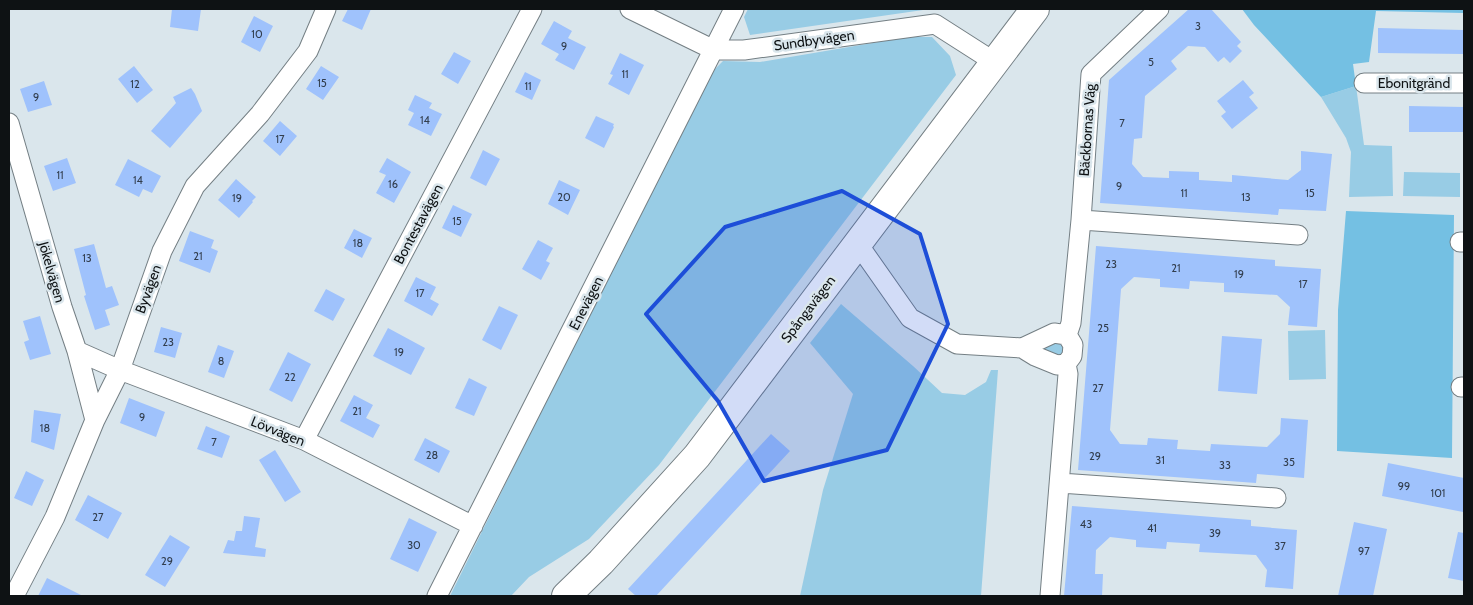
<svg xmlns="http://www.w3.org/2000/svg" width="1473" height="605" font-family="Cabin,sans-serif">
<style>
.green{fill:#98cce5}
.forest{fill:#74c0e3}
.building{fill:#9fc2fc}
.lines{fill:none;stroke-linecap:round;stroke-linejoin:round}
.street-casing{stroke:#747f84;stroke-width:21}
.secondary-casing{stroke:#747f84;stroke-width:30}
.street{stroke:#fff;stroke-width:19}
.secondary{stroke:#fff;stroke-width:28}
.marked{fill:#1d4ed8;fill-opacity:0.2;stroke:#1d4ed8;stroke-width:4;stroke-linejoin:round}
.labels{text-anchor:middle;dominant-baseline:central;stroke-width:5;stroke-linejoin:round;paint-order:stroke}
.number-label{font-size:11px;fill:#323e4e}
.street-label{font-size:14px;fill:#0e1214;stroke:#dae6ec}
</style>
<rect width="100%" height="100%" fill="#dae6ec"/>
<!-- green -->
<path class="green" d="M748 9H930L750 35 744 17Z
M908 37H932L950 56 956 75 659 465 589 539 529 577 511 596H450L707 77 723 61 760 62Z
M1356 86 1364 145 1392 146 1393 196 1349 197 1351 152 1346 138 1321 97Z
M1404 172 1460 173V197L1403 196Z
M841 304 913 366 942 393 965 395 986 382 991 370H998L981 596H800L823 490 853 394 810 343Z
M1325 330 1326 379 1289 380 1288 331Z
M1057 342 1061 343 1064 347 1062 355 1057 357 1036 347Z"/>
<!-- forest -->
<path class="forest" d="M1242 9H1464V13L1376 11 1369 62 1353 64 1356 86 1321 97 1254 25Z
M1346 211 1454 215 1452 458 1337 451 1338 310Z"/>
<!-- building -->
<path class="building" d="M172 9H201L198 31 170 27Z
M348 9H371L362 30 342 21Z
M1189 9H1211L1241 42 1237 46 1242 51 1230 63 1224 57 1218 62 1205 47 1188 46 1171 61 1177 69 1145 96 1142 138 1134 139 1132 164 1143 177 1169 178V171L1199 172V180L1232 182V175L1288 180 1301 170V151L1332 154 1326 211 1279 209 1278 215 1100 203 1109 80Z
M254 16 273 26 260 52 241 42Z
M554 21 572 31 568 38 586 47 574 70 555 60 559 54 541 44Z
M1378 28 1464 30V54L1378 53Z
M454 52 471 61 458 84 441 74Z
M620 53 644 65 629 95 608 84 613 75 610 74Z
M134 66 153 90 137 103 118 79Z
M321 66 339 77 323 100 306 89Z
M525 72 541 80 532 100 515 92Z
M1243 80 1254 93 1249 97 1258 108 1232 129 1221 116 1226 112 1217 101Z
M44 81 52 105 28 112 20 89Z
M191 88 195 94 202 111 170 148 151 131 176 103 173 97Z
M415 95 432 103 429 108 442 114 431 136 408 125 414 113 408 110Z
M1409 106 1464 107V132H1409Z
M596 116 614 124 613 126 614 127 604 148 585 138Z
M280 121 297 136 280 156 263 141Z
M483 150 500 159 486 186 470 178Z
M67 158 76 183 53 191 44 166Z
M387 158 411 172 394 203 376 193 386 175 379 172Z
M128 159 161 176 152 193 143 189 139 197 115 185Z
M236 179 256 197 252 201 253 202 239 218 218 200Z
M559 180 580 190 568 215 548 204Z
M453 205 472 214 461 237 442 228Z
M354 229 372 238 362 258 344 248Z
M190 231 214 240 211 248 218 251 210 273 179 261Z
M538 240 553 248 546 261 550 263 541 280 522 269Z
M94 244 106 288 112 286 119 305 105 310 110 325 95 330 84 296 86 295 74 249Z
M1096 246 1275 260V266L1321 269 1317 327 1288 325 1290 307 1277 295 1224 292V283L1190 281 1189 289 1160 287V279L1134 277 1121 289 1116 354 1110 430 1120 444 1147 445 1148 438 1178 440 1177 449 1210 451 1211 444 1267 447 1280 434 1281 418 1308 420 1304 478 1257 474 1256 483 1078 470Z
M416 277 436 287 430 299 439 304 432 316 404 301Z
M326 289 345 299 333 321 314 311Z
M499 306 518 315 501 350 482 340Z
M40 316 51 354 30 360 24 342 29 340 23 321Z
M161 327 182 333 175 358 154 352Z
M388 328 425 348 411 375 373 356Z
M1222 336 1262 339 1257 394 1218 391Z
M218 345 234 351 224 378 208 372Z
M288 352 311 364 292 402 269 390Z
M469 378 487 387 474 416 455 408Z
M354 395 373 405 366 418 380 425 373 438 340 421Z
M129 398 165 412 156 437 120 423Z
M34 410 61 414 54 450 31 442Z
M206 426 230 436 222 458 197 449Z
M771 434 790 451 656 596H636L628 589Z
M425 438 450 451 439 473 414 460Z
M275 450 301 492 285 502 259 460Z
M1388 463 1464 478V503L1463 512 1382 496Z
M26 471 44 480 32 506 14 498Z
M88 495 122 513 108 539 75 520Z
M1072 506 1251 520V526L1297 530 1293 589 1265 587 1267 570 1256 555 1199 552 1200 544 1167 542 1166 549 1136 547V540L1110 537 1096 550 1095 574H1103L1102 596H1064Z
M244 516 260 518 255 547 266 549 265 557 223 553 228 540 234 541 236 531H242Z
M409 518 437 532 418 572 390 559Z
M1354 522 1387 529 1373 596H1338Z
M1458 532 1464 533V581L1448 578Z
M170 535 190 547 165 587 145 575Z
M47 578 83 596H38Z"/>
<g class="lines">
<defs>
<path id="street" d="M630 9 714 50H744L935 24 996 63
M1364 83H1464
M9 123 62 307 77 351 95 420
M1081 220 1298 235
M1460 242H1464
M858 244 910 318 957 344 1022 348 1035 356 1057 365 1066 364 1072 356 1073 345 1067 335 1054 333 1022 348
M1067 335 1071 323 1081 220 1091 74 1159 9
M77 351 120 370 304 440 473 526
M1461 387H1464
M304 440 532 9
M1060 483 1276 498
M14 596 55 517 95 420 120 370 162 251 195 186 260 114 308 51 326 9
M437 596 734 9
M1050 596 1068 374 1066 364"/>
<path id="secondary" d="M566 596 601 562 697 456 1035 9"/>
</defs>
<!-- street casing -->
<use href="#street" class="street-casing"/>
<!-- secondary casing -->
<use href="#secondary" class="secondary-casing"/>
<!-- street -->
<use href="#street" class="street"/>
<!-- secondary -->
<use href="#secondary" class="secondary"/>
</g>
<!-- marked area -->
<path class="marked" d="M842 191 920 234 948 324 887 450 764 481 718 401 646 314 725 227Z"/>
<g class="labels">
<!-- number labels -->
<g class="number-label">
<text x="1198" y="26">3</text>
<text x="257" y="34">10</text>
<text x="564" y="46">9</text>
<text x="1151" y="62">5</text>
<text x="625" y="74">11</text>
<text x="322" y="83">15</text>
<text x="135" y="84">12</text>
<text x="528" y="86">11</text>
<text x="36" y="97">9</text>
<text x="425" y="120">14</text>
<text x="1122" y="123">7</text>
<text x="280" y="139">17</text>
<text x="60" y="175">11</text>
<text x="138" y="180">14</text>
<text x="393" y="184">16</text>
<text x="1119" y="186">9</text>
<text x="1184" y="193">11</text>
<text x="1310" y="193">15</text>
<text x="564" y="197">20</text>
<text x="1246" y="197">13</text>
<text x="237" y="198">19</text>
<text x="457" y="221">15</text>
<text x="358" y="243">18</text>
<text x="198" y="256">21</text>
<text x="87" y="258">13</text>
<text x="1111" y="264">23</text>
<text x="1176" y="268">21</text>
<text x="1239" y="274">19</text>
<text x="1303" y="284">17</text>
<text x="420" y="293">17</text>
<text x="1103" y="328">25</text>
<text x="168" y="342">23</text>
<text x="399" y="352">19</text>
<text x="221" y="361">8</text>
<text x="290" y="377">22</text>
<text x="1098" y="388">27</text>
<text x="357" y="411">21</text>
<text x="142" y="417">9</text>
<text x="45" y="428">18</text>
<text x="214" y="442">7</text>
<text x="432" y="455">28</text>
<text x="1095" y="456">29</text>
<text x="1160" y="460">31</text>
<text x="1289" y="462">35</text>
<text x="1225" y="465">33</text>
<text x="1404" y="486">99</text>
<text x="1438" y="493">101</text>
<text x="98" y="517">27</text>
<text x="1086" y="524">43</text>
<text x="1152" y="528">41</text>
<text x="1215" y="533">39</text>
<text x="414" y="545">30</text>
<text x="1280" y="546">37</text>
<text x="1364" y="551">97</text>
<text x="167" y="561">29</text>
</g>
<!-- street labels -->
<g class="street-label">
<text transform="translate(814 40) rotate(-8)">Sundbyvägen</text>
<text x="1414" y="83">Ebonitgränd</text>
<text transform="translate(1087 130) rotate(-86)">Bäckbornas Väg</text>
<text transform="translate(418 224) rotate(-62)">Bontestavägen</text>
<text transform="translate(52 272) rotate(74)">Jökelvägen</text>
<text transform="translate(148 289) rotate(-70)">Byvägen</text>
<text transform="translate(586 303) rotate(-63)">Enevägen</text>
<text transform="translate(808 309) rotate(-53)">Spångavägen</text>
<text transform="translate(278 431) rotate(22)">Lövvägen</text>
</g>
</g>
<!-- border -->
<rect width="1473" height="605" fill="none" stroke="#0e1214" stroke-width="20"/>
</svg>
